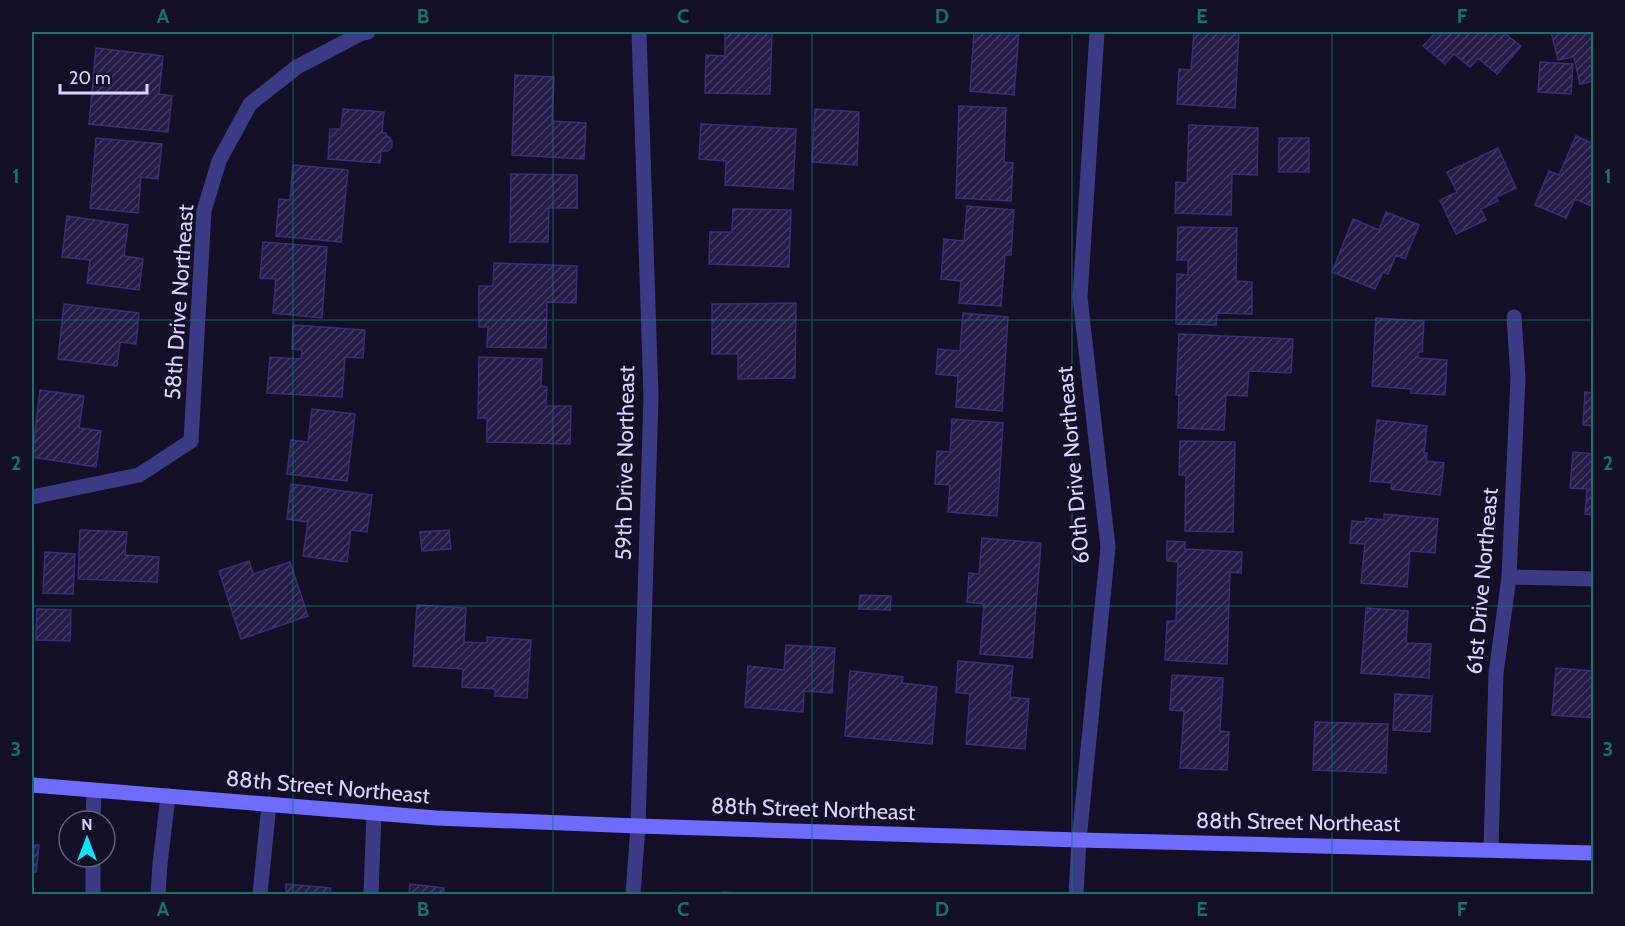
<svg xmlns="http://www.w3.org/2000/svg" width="1625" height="926" font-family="Cabin,sans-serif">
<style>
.building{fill:url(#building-hatch);stroke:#3b2d73;stroke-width:1.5}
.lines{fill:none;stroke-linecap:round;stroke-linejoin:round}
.service{stroke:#3d3a85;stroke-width:15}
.minor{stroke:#3d3a85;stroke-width:15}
.secondary{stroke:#6f6bff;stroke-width:15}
.grid{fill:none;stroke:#0f766e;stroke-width:1.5;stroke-opacity:0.55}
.labels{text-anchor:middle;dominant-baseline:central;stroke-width:4.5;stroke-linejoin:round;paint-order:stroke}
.street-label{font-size:22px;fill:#d9d4ff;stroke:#130f26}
.neatline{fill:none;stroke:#0f766e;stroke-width:2}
.grid-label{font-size:20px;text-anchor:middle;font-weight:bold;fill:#0f766e}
</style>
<defs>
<pattern id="building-hatch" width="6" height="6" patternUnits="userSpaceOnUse" patternTransform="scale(1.5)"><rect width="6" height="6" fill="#241b47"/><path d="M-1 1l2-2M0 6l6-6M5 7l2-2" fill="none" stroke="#433b63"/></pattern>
</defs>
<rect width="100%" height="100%" fill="#130f26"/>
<!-- building -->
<path class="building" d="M725 32H772L770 94 705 93 706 55 725 56Z
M974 32H1019L1014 95 970 91Z
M1194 32H1239L1235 108 1177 104 1179 69 1191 70Z
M1436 32H1503L1521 46 1497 74 1478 58 1470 67 1454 54 1445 64 1423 46Z
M1551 32H1594V81L1580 84 1574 57 1558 60Z
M96 48 163 56 159 94 172 96 168 132 89 124Z
M1540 62 1573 64 1571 94 1538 92Z
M515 75 554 77 552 121 586 123 584 159 512 155Z
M959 106 1006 108 1004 162 1013 163 1011 201 956 198Z
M343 109 384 112 382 133H386V137L388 136 392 141V147L388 151H381L380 163 328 159 330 129H341Z
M815 109 859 112 857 165 812 162Z
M701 124 796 129 793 189 725 185 726 161 699 159Z
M1189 125 1258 128 1257 175 1232 174 1231 215 1175 213 1176 182 1187 183Z
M1576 136 1594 144V207L1575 199 1566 218 1535 205 1549 171 1559 175Z
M96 138 162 144 158 179 141 177 138 213 90 208Z
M1279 138H1309V172H1279Z
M1498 148 1516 188 1496 197 1498 201 1481 209 1486 220 1456 234 1440 200 1457 192 1447 172Z
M293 165 348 170 341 242 276 236 279 199 290 200Z
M511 174 577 175V208H549L548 242H510Z
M967 206 1014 210 1011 255H1005L1001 306 959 303 961 281 941 279 944 239 964 241Z
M733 209 791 210 789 267 709 264 710 232H732Z
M1386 212 1419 225 1405 259 1396 255 1388 274 1383 272 1375 289 1332 272 1353 219 1379 230Z
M67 216 128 225 124 256 143 259 139 290 87 283 90 260 62 257Z
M1178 227 1237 228 1236 281 1252 282V314L1217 313 1216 325 1176 324 1177 274 1188 275V260H1177Z
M263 242 327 247 322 318 273 313 276 279 260 278Z
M494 263 577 266 576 303 547 302 546 348 487 347 488 327H479V286H493Z
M796 303 795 378 738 379V354H712V304Z
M64 304 139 313 136 344 120 342 117 366 58 359Z
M963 313 1008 317 1002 411 956 407 958 376 936 374 938 349 960 351Z
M1376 318 1424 321 1422 352H1418V358L1447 360 1445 395 1411 393V389L1372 386Z
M293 325 365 330 363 358 345 357 342 397 267 393 270 357 301 359 302 350 292 349Z
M1179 334 1293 339 1291 373 1249 371 1247 396 1226 395 1224 430 1178 428 1179 395H1176Z
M479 357 542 359 541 386 547 387 546 406H571L570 444 487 442V418H478Z
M40 390 84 396 79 428 101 431 96 467 32 457Z
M1585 392 1594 393V426L1583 425Z
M312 409 355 414 347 481 287 474 291 440 308 442Z
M952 419 1003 423 997 516 948 512 950 485 935 484 937 451 950 452Z
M1377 420 1427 426 1424 453H1427L1426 461 1444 463 1440 495 1391 489 1392 483 1370 481Z
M1180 441 1235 442 1233 532 1185 531 1186 475H1179Z
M1573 452 1594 454V515L1585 514 1587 489 1570 488Z
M291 484 372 495 367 532 351 530 347 562 303 556 308 522 287 519Z
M1384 514 1438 519 1435 553 1410 551 1407 587 1361 583 1365 544 1350 543 1352 521 1365 522 1366 518 1384 520Z
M80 530 127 532 125 555 159 557 157 582 78 579Z
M449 530 451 549 422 551 420 532Z
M982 538 1041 543 1032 658 980 654 984 604 967 602 969 573 979 574Z
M1167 541 1185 542V549L1242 552 1241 573 1230 572 1227 664 1165 660 1167 621H1176L1178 562 1167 561Z
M45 552 75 554 73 594 43 593Z
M249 561 253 574 290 562 308 616 241 639 219 571Z
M860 595 891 596 890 610 859 609Z
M417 605 466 608 464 642 487 643V637L531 640 527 698 495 696V689L462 687 463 669 413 666Z
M1366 608 1408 611 1406 643 1431 644 1429 678 1361 673Z
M37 609 71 610 70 641 36 640Z
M786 645 835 648 832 693 804 691 803 712 745 707 748 666 784 670Z
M958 661 1013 666 1010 697 1029 699 1025 749 966 744 970 694 956 692Z
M1556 668 1594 671V718L1552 715Z
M850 671 903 677 902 683 937 687 932 744 845 736Z
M1172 675 1223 678 1220 731 1229 732 1227 770 1180 768 1184 711 1170 710Z
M1395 694 1432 696 1430 732 1393 730Z
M1315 722 1388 724 1386 773 1313 770Z
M32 845H39L36 872H33V888H32Z
M286 884 331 888 330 894H286Z
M410 884 444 888V894H409Z
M723 892 751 894H722Z"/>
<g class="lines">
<!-- service -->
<path class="service" d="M32 497 139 475 191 441
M158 894 160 864 168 796
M260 894 269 804
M371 894 374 813"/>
<!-- minor -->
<path class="minor" d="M191 441 204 211 219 161 250 104 297 67 362 33 368 32
M1509 577 1594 579
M93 821 94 790
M1491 849 1496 673 1509 577 1518 378 1514 317
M93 894V857
M633 894 638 826 651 397 639 32
M1076 894 1079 840 1108 547 1080 297 1097 32"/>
<!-- secondary -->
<path class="secondary" d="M32 785 436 818 638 826 1079 840 1594 853"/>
</g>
<!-- grid -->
<path class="grid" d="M293 32V894M553 32V894M812 32V894M1072 32V894M1332 32V894M32 320H1594M32 606H1594"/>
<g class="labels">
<!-- street labels -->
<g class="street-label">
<text transform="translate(179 302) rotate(-86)">58th Drive Northeast</text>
<text transform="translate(625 463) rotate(-89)">59th Drive Northeast</text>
<text transform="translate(1073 465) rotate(-95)">60th Drive Northeast</text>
<text transform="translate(1482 581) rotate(-85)">61st Drive Northeast</text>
<text transform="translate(328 787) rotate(5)">88th Street Northeast</text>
<text transform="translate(813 809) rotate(2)">88th Street Northeast</text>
<text transform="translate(1298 822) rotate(1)">88th Street Northeast</text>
</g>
</g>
<!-- border -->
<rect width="1625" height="926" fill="none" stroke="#130f26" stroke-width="66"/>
<!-- north arrow -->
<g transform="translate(87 839)"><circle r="28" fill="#130f26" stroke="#625e7d" stroke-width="1.5"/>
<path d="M0-4.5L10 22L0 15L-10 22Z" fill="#00e5ff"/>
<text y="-9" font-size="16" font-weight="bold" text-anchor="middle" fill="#d9d4ff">N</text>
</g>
<!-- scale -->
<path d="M60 84v9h87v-9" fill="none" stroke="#d9d4ff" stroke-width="3"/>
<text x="69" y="84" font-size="18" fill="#d9d4ff" stroke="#130f26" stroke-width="4.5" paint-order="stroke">20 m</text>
<rect x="33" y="33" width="1559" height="860" class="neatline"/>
<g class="grid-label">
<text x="163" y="23">A</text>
<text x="423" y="23">B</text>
<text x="683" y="23">C</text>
<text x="942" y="23">D</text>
<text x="1202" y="23">E</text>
<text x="1462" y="23">F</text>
<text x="16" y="183">1</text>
<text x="1608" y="183">1</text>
<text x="16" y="470">2</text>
<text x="1608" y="470">2</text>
<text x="16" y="756">3</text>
<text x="1608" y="756">3</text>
<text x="163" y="916">A</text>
<text x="423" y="916">B</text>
<text x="683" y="916">C</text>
<text x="942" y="916">D</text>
<text x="1202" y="916">E</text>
<text x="1462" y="916">F</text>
</g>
</svg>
